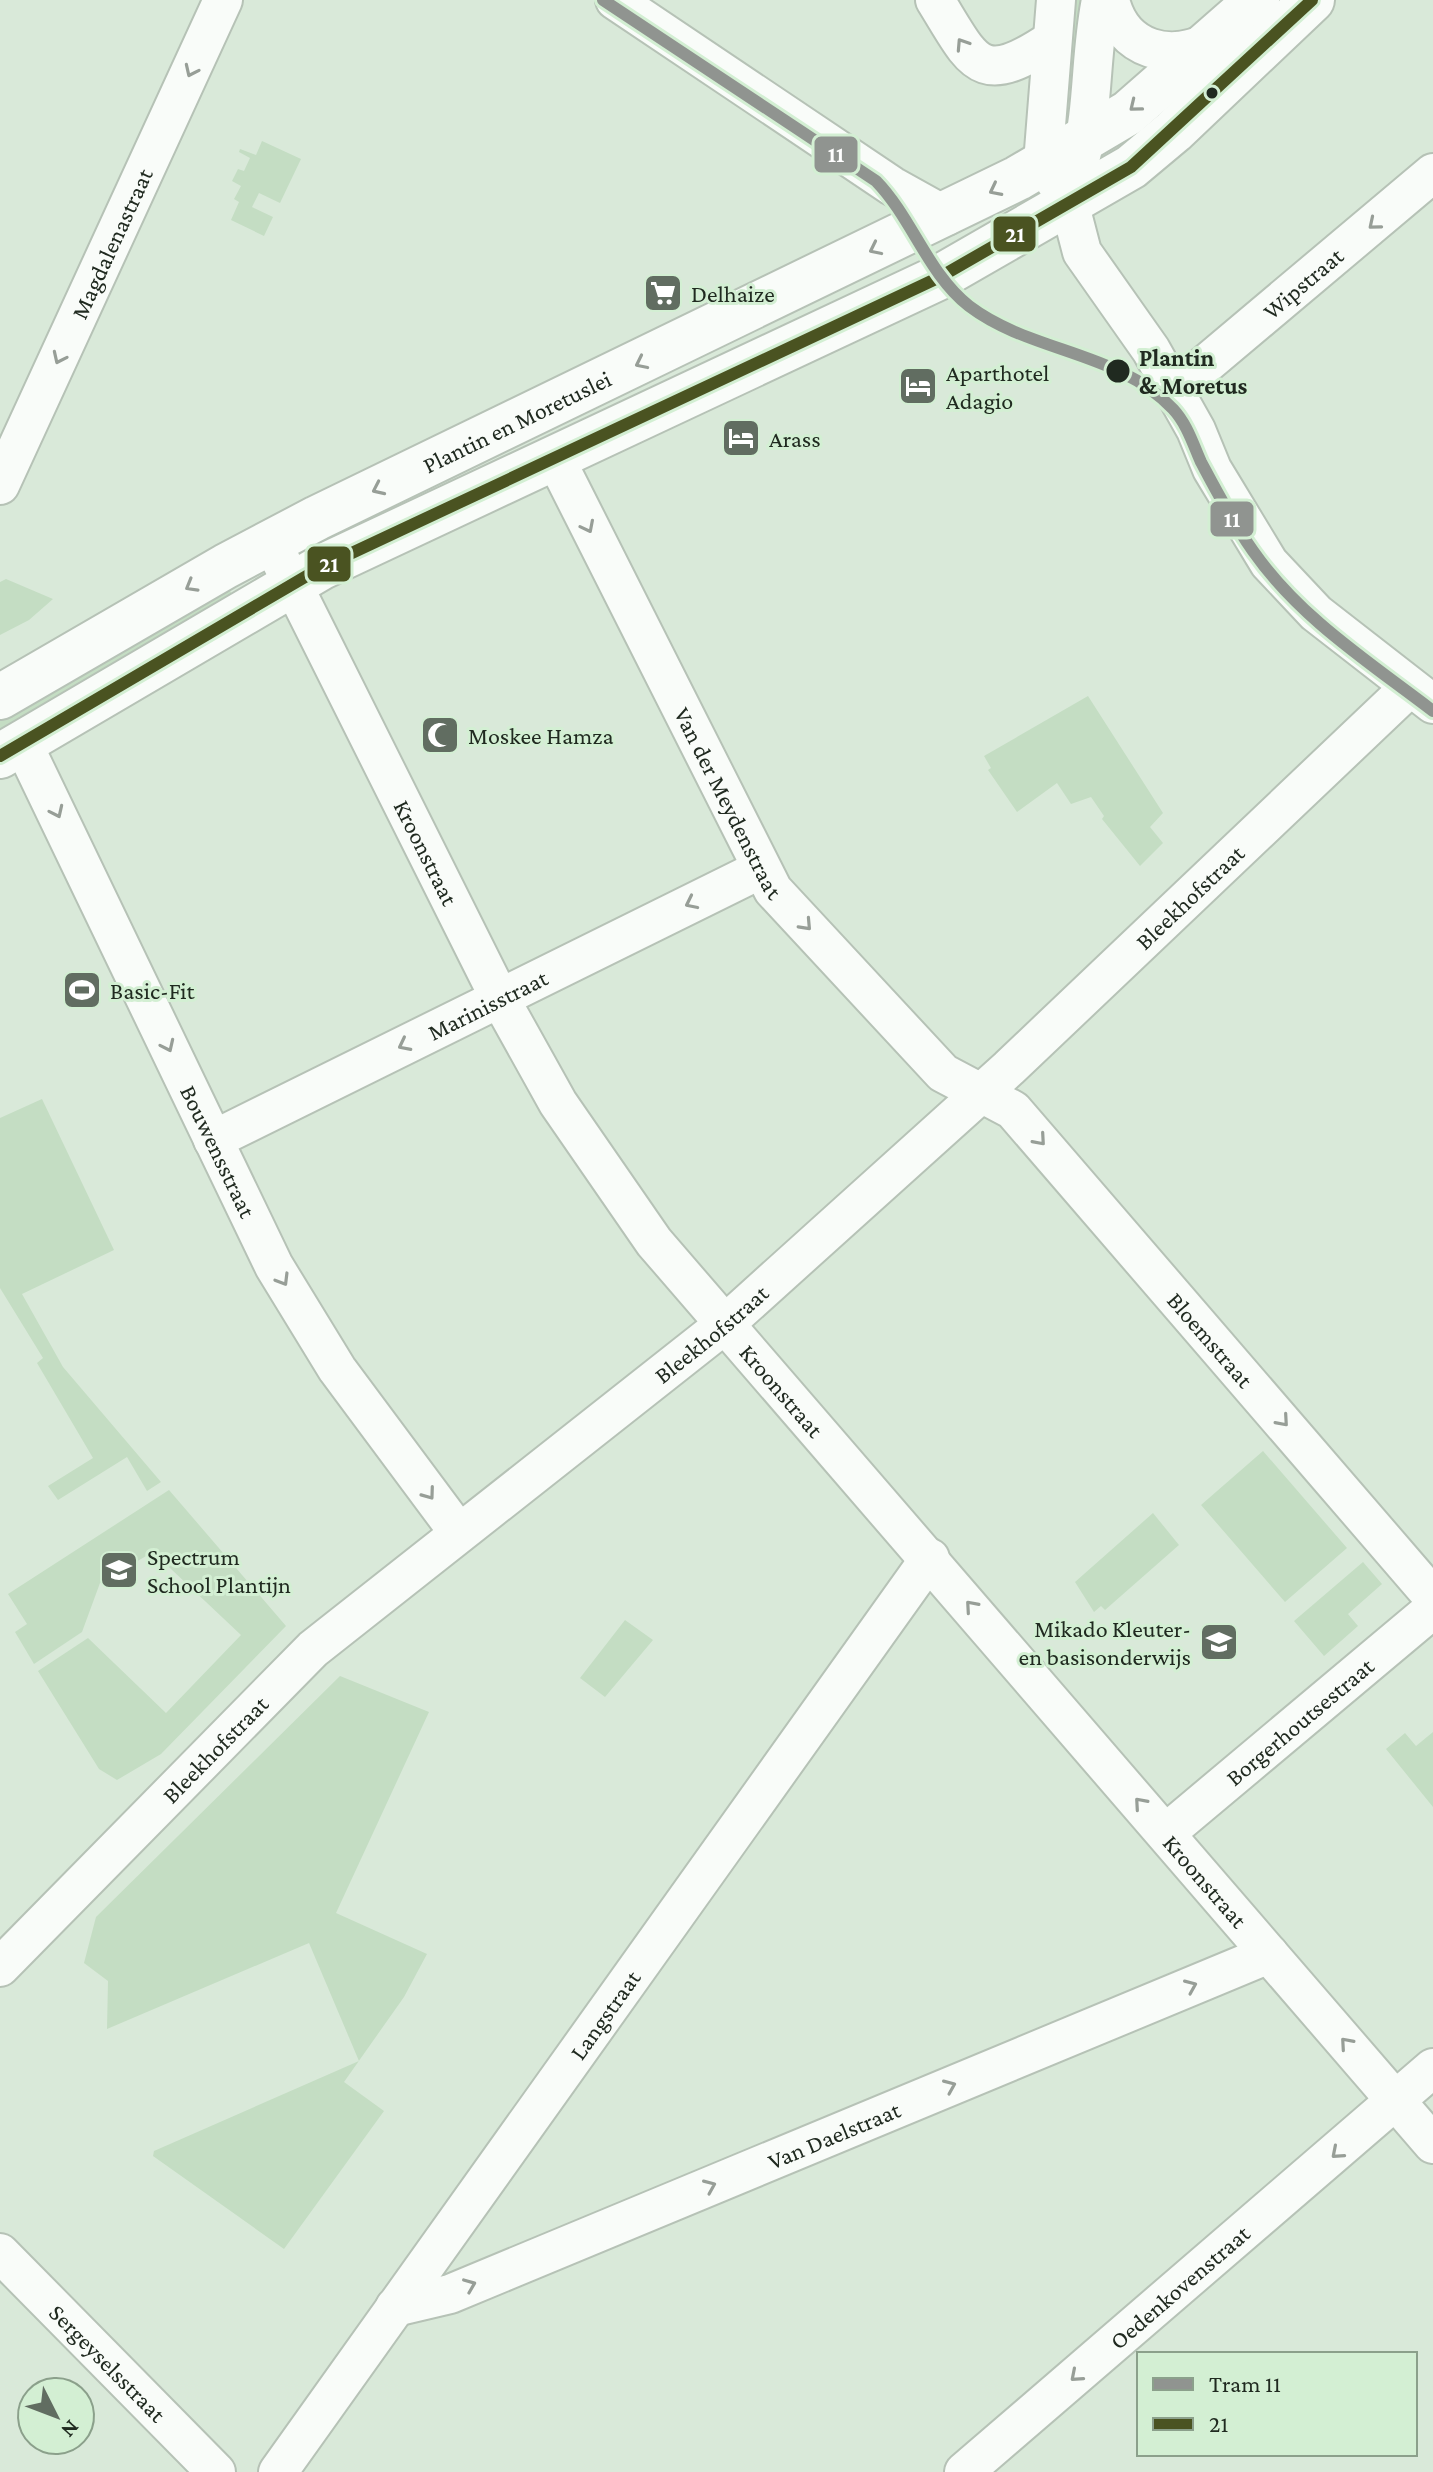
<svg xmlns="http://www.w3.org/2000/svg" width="1433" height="2472" font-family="'Crimson Pro',serif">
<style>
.green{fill:#c4ddc3}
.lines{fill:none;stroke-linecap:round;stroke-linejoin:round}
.minor-casing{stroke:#b6c2b6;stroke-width:42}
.major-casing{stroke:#b6c2b6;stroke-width:48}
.minor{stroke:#f9fcf9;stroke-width:38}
.major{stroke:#f9fcf9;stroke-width:44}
.bus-1-casing{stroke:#d3efd3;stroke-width:18}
.bus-1{stroke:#4a5321;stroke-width:12}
.tram-1-casing{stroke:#d3efd3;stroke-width:18}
.tram-1{stroke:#909490;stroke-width:12}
.oneway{stroke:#979e97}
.bus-dot{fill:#202a20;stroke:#d3efd3;stroke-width:3}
.labels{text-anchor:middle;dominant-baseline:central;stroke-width:6;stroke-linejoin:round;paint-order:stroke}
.street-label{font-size:24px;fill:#202a20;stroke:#d3efd3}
.poi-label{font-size:24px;fill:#202a20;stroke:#d3efd3;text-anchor:start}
.stop-label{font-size:24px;font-weight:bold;fill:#202a20;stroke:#d3efd3;text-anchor:start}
.line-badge{stroke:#d3efd3;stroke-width:3}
.badge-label{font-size:22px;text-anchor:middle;font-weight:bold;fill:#fff}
</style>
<rect width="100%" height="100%" fill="#d9e9d9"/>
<!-- green -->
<path class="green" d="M1072 0H1088L1080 89H1065Z
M262 141 301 159 280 203 259 193 252 207 273 217 264 236 231 220 239 202 234 199 241 186 232 181 238 169 244 171 250 158 239 152 240 149 256 155Z
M6 579 53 599 29 620 0 635V582Z
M224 581 238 604 0 739V711Z
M1088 696 1163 813 1150 827 1163 843 1140 866 1102 819 1104 816 1091 797 1071 804 1057 783 1017 812 988 770 991 768 984 756Z
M42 1099 114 1250 22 1294 63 1367 161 1482 147 1491 127 1457 58 1500 48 1486 93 1458 37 1363 43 1358 0 1288V1118Z
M1263 1451 1347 1548 1285 1602 1201 1505Z
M169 1490 286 1626 161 1754 117 1780 99 1769 38 1671 88 1638 166 1713 241 1635 153 1552 100 1583 82 1632 34 1664 15 1632 27 1624 8 1594Z
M1153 1513 1179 1545 1105 1610 1101 1606 1094 1612 1075 1582Z
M1363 1562 1382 1584 1348 1614 1358 1626 1324 1656 1294 1621Z
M625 1620 653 1640 605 1697 580 1678Z
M340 1676 429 1712 336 1913 427 1954 404 1997 344 2082 384 2111 284 2249 153 2156 154 2151 359 2061 309 1943 107 2029 108 1981 84 1963 96 1917Z
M1433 1732V1807L1386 1749 1405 1733 1416 1746Z"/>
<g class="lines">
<defs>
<g id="minor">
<path d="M615 0 892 186 946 216"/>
<path d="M935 0C974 63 979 89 1052 40"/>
<path d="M1056 0 1043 163 1069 202 1082 252 1151 350 1196 430 1212 469 1269 563 1316 613 1433 704"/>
<path d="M1110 0C1122 51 1171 63 1213 40"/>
<path d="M1080 160C1094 109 1090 53 1101 0"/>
<path id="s1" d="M1174 391 1433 173"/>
<path id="s2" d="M554 456 773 890 943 1073 1013 1110 1433 1597"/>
<path id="s3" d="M0 485 223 0"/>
<path id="s4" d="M271 541 499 997 558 1103 654 1242 1433 2144"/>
<path id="s5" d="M22 742 274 1266 337 1369 459 1533"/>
<path id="s6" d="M213 1140 761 869"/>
<path id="s7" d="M1166 1833 1433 1609"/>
<path id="s8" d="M0 1967 313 1649 725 1324 1009 1068 1410 687"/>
<path id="s9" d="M0 2253 216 2472"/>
<path id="s10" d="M395 2307 450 2294 1269 1954"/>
<path id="s11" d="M278 2472 930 1558"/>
<path id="s12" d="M964 2472 1433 2068"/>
</g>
<g id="major">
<path id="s13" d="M0 697 226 566 317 518 1018 178 1128 113 1257 0"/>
<path d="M0 756 322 567 940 277 1131 167 1174 131 1312 0"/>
</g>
</defs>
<!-- minor casing -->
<use href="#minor" class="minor-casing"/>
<!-- major casing -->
<use href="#major" class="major-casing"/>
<!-- minor -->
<use href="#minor" class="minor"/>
<!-- major -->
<use href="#major" class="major"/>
<defs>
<path id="bus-1" d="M0 756 322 567 940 277 1131 167 1312 0"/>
</defs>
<!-- bus-1 casing -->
<use href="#bus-1" class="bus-1-casing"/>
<!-- bus-1 -->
<use href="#bus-1" class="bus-1"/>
<defs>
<path id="tram-1" d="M603 0 876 181C912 218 928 274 969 306 1031 353 1119 351 1173 409 1187 424 1193 444 1201 462 1217 492 1233 523 1253 551 1300 618 1369 662 1433 711"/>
</defs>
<!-- tram-1 casing -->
<use href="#tram-1" class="tram-1-casing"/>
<!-- tram-1 -->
<use href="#tram-1" class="tram-1"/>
</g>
<!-- one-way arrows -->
<defs><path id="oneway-chevron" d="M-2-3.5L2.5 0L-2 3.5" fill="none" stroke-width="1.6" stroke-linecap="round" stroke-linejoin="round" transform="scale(2)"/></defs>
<g class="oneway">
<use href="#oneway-chevron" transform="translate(962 44) rotate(-123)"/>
<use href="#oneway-chevron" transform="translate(191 71) rotate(115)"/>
<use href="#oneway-chevron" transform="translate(1135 106) rotate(141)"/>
<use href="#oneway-chevron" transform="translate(995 190) rotate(153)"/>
<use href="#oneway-chevron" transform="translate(1374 224) rotate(140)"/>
<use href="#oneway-chevron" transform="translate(875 249) rotate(154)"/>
<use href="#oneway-chevron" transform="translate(59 358) rotate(115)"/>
<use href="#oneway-chevron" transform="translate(641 363) rotate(154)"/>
<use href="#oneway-chevron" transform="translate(378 489) rotate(155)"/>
<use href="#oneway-chevron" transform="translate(588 527) rotate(63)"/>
<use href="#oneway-chevron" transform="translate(191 586) rotate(150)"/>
<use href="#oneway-chevron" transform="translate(57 812) rotate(65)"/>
<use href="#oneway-chevron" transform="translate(691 903) rotate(154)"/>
<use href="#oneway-chevron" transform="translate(806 925) rotate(47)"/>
<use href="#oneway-chevron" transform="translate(404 1045) rotate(153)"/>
<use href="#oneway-chevron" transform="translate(168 1046) rotate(65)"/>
<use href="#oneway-chevron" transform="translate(1040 1140) rotate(49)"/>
<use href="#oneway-chevron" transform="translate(283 1280) rotate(59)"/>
<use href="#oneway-chevron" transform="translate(1283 1421) rotate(49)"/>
<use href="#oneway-chevron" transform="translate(429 1494) rotate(54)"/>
<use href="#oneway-chevron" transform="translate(971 1606) rotate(-131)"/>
<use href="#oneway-chevron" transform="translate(1140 1803) rotate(-131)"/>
<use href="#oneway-chevron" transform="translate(1191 1986) rotate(-23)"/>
<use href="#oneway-chevron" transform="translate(1346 2043) rotate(-131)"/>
<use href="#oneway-chevron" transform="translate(950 2086) rotate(-23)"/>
<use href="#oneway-chevron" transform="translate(1337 2153) rotate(139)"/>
<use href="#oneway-chevron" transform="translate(710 2186) rotate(-23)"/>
<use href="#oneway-chevron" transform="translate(470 2285) rotate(-22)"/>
<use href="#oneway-chevron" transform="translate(1076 2376) rotate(139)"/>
</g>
<!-- icons -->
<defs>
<symbol id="supermarket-square" viewBox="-11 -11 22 22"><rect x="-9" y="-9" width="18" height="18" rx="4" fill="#616d61" stroke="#d3efd3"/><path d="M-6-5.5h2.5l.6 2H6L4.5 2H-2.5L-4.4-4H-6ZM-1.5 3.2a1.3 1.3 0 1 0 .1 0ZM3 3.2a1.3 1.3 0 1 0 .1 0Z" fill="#fff"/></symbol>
<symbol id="hotel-square" viewBox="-11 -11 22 22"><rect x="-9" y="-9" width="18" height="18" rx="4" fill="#616d61" stroke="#d3efd3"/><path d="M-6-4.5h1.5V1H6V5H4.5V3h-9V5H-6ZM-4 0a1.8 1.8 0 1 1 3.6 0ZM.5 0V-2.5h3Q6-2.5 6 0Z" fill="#fff"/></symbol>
<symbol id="mosque-square" viewBox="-11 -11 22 22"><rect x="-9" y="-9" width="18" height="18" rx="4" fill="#616d61" stroke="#d3efd3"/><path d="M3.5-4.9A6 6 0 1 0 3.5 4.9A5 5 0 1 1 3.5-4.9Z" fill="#fff"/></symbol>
<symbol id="stadium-square" viewBox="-11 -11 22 22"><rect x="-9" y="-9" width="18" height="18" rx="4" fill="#616d61" stroke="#d3efd3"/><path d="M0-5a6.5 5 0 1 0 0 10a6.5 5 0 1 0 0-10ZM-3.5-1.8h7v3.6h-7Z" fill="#fff"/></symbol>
<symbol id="school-square" viewBox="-11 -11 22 22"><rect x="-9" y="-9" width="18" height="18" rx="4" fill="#616d61" stroke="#d3efd3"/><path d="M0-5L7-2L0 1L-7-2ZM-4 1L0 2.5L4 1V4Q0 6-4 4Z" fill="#fff"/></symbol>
</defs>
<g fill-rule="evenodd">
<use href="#supermarket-square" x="641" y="271" width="44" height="44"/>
<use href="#hotel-square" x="896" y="364" width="44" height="44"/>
<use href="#hotel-square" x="719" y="416" width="44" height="44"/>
<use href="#mosque-square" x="418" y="713" width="44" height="44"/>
<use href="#stadium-square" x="60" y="968" width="44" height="44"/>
<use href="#school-square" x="97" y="1548" width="44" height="44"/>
<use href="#school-square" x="1197" y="1620" width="44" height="44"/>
</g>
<!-- markers -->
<g class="bus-dot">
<circle cx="1212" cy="93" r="7"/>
<circle cx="1118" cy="371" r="13"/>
</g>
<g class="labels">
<!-- street labels -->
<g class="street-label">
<text stroke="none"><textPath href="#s3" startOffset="266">Magdalenastraat</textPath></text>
<text stroke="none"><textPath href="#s1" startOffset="168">Wipstraat</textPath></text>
<text stroke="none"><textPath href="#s13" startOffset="586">Plantin en Moretuslei</textPath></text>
<text stroke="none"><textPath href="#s2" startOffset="388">Van der Meydenstraat</textPath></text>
<text stroke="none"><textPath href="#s4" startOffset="348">Kroonstraat</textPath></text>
<text stroke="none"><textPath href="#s8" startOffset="1602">Bleekhofstraat</textPath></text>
<text stroke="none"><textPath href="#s6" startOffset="306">Marinisstraat</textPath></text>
<text stroke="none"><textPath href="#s5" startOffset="454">Bouwensstraat</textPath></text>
<text stroke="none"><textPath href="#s8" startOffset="954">Bleekhofstraat</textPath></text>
<text stroke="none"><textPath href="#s2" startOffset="1118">Bloemstraat</textPath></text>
<text stroke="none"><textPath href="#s4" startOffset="996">Kroonstraat</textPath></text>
<text stroke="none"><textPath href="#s7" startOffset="174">Borgerhoutsestraat</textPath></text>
<text stroke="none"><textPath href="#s8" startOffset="306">Bleekhofstraat</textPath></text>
<text stroke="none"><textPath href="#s4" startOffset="1644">Kroonstraat</textPath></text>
<text stroke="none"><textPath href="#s11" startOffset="562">Langstraat</textPath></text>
<text stroke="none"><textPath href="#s10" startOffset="472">Van Daelstraat</textPath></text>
<text stroke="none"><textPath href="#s12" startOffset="284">Oedenkovenstraat</textPath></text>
<text stroke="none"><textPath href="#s9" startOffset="154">Sergeyselsstraat</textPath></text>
</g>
<!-- poi labels -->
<g class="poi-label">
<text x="691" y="293">Delhaize</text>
<text x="946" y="372">Aparthotel<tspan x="946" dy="28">Adagio</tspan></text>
<text x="769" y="438">Arass</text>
<text x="468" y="735">Moskee Hamza</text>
<text x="110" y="990">Basic-Fit</text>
<text x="147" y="1556">Spectrum<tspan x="147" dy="28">School Plantijn</tspan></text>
<text x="1191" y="1628" text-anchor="end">Mikado Kleuter-<tspan x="1191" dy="28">en basisonderwijs</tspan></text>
</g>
<!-- stop labels -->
<g class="stop-label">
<text x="1139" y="357">Plantin<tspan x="1139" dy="28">&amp; Moretus</tspan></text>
</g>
</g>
<g class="line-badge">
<rect x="813" y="135" width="46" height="39" rx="8" fill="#909490"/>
<rect x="992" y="215" width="45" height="38" rx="8" fill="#4a5321"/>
<rect x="1209" y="500" width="46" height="38" rx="8" fill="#909490"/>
<rect x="306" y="545" width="46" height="38" rx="8" fill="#4a5321"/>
</g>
<g class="badge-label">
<text x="836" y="162">11</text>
<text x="1015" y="242">21</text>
<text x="1232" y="527">11</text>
<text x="329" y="572">21</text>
</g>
<!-- legend -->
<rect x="1137" y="2352" width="280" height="104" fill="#d3efd3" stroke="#8ba08b" stroke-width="2"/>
<rect x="1153" y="2378" width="40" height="12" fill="#909490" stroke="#8ba08b" stroke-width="2"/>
<text x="1209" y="2392" font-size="24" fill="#202a20">Tram 11</text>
<rect x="1153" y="2418" width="40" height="12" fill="#4a5321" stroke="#8ba08b" stroke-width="2"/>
<text x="1209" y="2432" font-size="24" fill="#202a20">21</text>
<!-- north arrow -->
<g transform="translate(56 2416) rotate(132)"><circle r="38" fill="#d3efd3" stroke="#8ba08b" stroke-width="2"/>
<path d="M0-6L14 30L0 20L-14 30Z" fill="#616d61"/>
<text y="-12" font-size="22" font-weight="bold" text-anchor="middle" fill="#202a20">N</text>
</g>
</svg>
